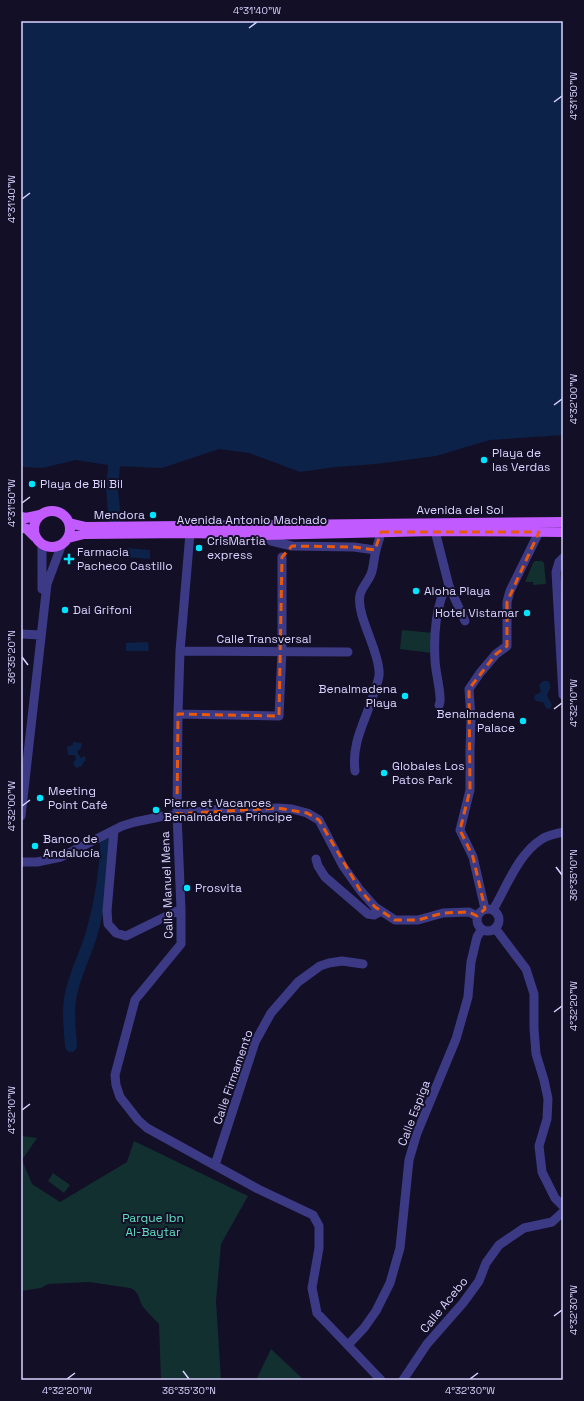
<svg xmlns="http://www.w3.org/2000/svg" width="584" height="1401" font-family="'Space Grotesk',sans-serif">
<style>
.green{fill:#12302f}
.water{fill:#0c2248}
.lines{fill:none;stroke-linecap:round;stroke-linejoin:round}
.river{stroke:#0c2248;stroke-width:12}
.minor{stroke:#3d3a85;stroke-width:9}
.major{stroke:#c25bff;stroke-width:10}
.marked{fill:none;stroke:#e8590c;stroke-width:3;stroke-dasharray:8 5;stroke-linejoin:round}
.ticks{fill:none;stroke:#d9d4ff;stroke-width:1.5}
.poi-dot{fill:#00e5ff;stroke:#130f26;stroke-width:1.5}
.labels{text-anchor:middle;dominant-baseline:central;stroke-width:4;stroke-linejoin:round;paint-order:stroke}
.poi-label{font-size:12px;fill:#d9d4ff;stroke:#130f26;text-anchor:start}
.street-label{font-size:12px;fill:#d9d4ff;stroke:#130f26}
.park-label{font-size:12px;fill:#5fe0c0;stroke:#130f26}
.neatline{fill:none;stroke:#d9d4ff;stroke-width:1.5}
.ticks-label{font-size:10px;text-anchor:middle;fill:#d9d4ff}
</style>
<rect width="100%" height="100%" fill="#130f26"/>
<!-- green -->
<path class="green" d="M535 561H542L544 563 546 584 533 585V582H525L533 563Z
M402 630 434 633 432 653 400 649Z
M21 1136 37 1138 22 1160 32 1184 60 1202 127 1162 134 1141 248 1196 221 1244 216 1301 221 1380H161L159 1324C154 1318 146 1312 142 1305 138 1298 139 1291 130 1288L89 1282 48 1284 41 1288 21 1291Z
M53 1173 70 1185 64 1193 48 1181Z
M271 1349 304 1380H256Z"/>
<!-- water -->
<path class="water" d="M21 21H563V435L490 440 436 456 376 464 335 467 300 472 249 453 219 449 162 468 114 466 76 460 42 468 21 467Z
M127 548 150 550V559L126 557Z
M148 642 149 651H126V643Z
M543 681H548C553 687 549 690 547 695L552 705 550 709 546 708 543 702 536 701 534 698 535 695 541 692 539 685Z
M73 742 82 743 81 748 77 752 81 758 85 756 86 760 83 763 82 766 76 768 73 763 76 759 75 755H68L67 747 73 745Z"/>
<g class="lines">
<!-- river -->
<path class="river" d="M114 466 112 490 115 520
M71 1046C70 1030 67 1010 71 994 75 974 85 955 91 936 100 904 106 871 106 839"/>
<!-- minor -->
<path class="minor" d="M435 531 449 586C446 590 442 595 441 599 435 618 434 641 435 660 435 671 443 699 439 705
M190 533 180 651 178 714 177 814 181 909V944L135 1000 115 1075 116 1085 120 1097 138 1120 147 1128 258 1189 313 1215 319 1226V1248L312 1288 317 1313 381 1380
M271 541 292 546 354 547 375 550
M563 558 559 562 556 572 563 695
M449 586 465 621
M42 589V544
M21 634 41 635
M180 651 348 652
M178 714 279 716 282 651V557
M355 771C351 740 368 717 375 689 377 684 380 677 379 671 378 648 356 615 360 595 362 586 370 580 372 571 374 564 374 557 376 550 378 541 382 536 379 527
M21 816 47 584 62 544
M114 830 107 911 108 924 116 933 126 936 181 909
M316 859 318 866 325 877 368 914 374 915 381 911
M21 862H37L61 857 122 826 135 822 164 816 220 809 278 808 292 809 307 813 319 820 343 866 360 890 375 907 395 920H418L443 913 469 912 477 916
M485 909 473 857 460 830 470 790V750L471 718 469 689 480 673 496 654 507 646V602L510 591 539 532
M477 920a11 11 0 1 1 22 0a11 11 0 1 1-22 0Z
M493 910C507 886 518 854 542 839 548 835 556 834 563 832
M495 928 526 969 534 994V1028L536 1054 544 1080 548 1099 547 1119 539 1146 542 1172 555 1198 563 1206
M215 1165 255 1042 271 1013 298 982 320 966 329 963 342 961 363 964
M348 1345 364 1328 376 1311 390 1283 400 1248 409 1160 417 1133 456 1039 468 997 471 962 477 937 482 929
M403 1380 427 1344 463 1303 479 1281 486 1263 499 1245 524 1228 552 1222 563 1212"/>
<!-- major -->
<path class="major" d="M34 529a18 18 0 1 1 36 0a18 18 0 1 1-36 0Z
M21 517 26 518 40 515
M69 523 86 527 563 522
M21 527 27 529 35 537
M68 538 84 534 190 533 263 535 435 531 563 532"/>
</g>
<!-- marked area -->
<path class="marked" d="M381 532H539L507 602V646L496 654 469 689 470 790 460 830 473 857 485 909 477 916 469 912 443 913 418 920H395L375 907 360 890 319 820 307 813 278 808 177 814 178 714 279 716 282 557 292 546 354 547 375 550Z"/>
<!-- ticks -->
<path class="ticks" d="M249 28 257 22M554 102 562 96M22 199 30 193M554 405 562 399M22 503 30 497M22 657 28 665M554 709 562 703M22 806 30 800M556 867 562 875M554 1012 562 1006M22 1110 30 1104M554 1316 562 1310M183 1371 189 1379M67 1379 75 1373M470 1379 478 1373"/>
<!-- markers -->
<g class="poi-dot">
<circle cx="484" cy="460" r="4"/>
<circle cx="32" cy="484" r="4"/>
<circle cx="153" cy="515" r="4"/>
<circle cx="199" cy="548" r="4"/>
<path d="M67 553h4v4h4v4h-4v4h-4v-4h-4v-4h4z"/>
<circle cx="416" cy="591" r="4"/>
<circle cx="65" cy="610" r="4"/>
<circle cx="527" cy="613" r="4"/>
<circle cx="405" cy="696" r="4"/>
<circle cx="523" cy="721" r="4"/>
<circle cx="384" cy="773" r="4"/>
<circle cx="40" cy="798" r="4"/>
<circle cx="156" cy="810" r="4"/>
<circle cx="35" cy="846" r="4"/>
<circle cx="187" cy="888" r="4"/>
</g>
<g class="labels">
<!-- poi labels -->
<g class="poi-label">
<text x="492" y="453">Playa de<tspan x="492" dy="14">las Verdas</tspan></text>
<text x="40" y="484">Playa de Bil Bil</text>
<text x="145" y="515" text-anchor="end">Mendora</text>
<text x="207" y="541">CrisMartia<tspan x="207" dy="14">express</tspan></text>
<text x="77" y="552">Farmacia<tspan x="77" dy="14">Pacheco Castillo</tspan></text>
<text x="424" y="591">Aloha Playa</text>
<text x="73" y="610">Dai Grifoni</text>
<text x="519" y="613" text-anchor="end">Hotel Vistamar</text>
<text x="397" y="689" text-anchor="end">Benalmadena<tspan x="397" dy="14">Playa</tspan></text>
<text x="515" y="714" text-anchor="end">Benalmadena<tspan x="515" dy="14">Palace</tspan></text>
<text x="392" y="766">Globales Los<tspan x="392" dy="14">Patos Park</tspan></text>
<text x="48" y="791">Meeting<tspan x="48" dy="14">Point Café</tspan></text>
<text x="164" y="803">Pierre et Vacances<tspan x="164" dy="14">Benalmádena Príncipe</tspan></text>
<text x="43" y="839">Banco de<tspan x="43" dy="14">Andalucía</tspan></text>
<text x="195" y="888">Prosvita</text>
</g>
<!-- street labels -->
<g class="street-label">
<text x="460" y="510">Avenida del Sol</text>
<text x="252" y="520">Avenida Antonio Machado</text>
<text x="264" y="639">Calle Transversal</text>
<text transform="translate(167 885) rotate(-92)">Calle Manuel Mena</text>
<text transform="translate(233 1077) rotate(-71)">Calle Firmamento</text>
<text transform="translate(414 1113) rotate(-69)">Calle Espiga</text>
<text transform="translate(444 1305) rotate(-51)">Calle Acebo</text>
</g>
<!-- park labels -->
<g class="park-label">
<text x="153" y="1218">Parque Ibn<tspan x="153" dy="14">Al-Baytar</tspan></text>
</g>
</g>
<!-- border -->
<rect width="584" height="1401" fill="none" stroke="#130f26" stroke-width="44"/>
<rect x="22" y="22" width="540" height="1357" class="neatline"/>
<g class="ticks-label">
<text x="257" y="14">4°31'40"W</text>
<text transform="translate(573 96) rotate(-90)" y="4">4°31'50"W</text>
<text transform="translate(11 199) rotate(-90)" y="4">4°31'40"W</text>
<text transform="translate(573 399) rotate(-90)" y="4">4°32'00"W</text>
<text transform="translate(11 503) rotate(-90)" y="4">4°31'50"W</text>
<text transform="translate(11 657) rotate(-90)" y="4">36°35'20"N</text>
<text transform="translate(573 703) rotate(-90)" y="4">4°32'10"W</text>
<text transform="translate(11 806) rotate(-90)" y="4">4°32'00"W</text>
<text transform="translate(573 875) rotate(-90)" y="4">36°35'10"N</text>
<text transform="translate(573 1006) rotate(-90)" y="4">4°32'20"W</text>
<text transform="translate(11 1110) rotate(-90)" y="4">4°32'10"W</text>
<text transform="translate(573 1310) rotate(-90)" y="4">4°32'30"W</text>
<text x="67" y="1394">4°32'20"W</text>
<text x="189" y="1394">36°35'30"N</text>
<text x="470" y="1394">4°32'30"W</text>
</g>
</svg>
